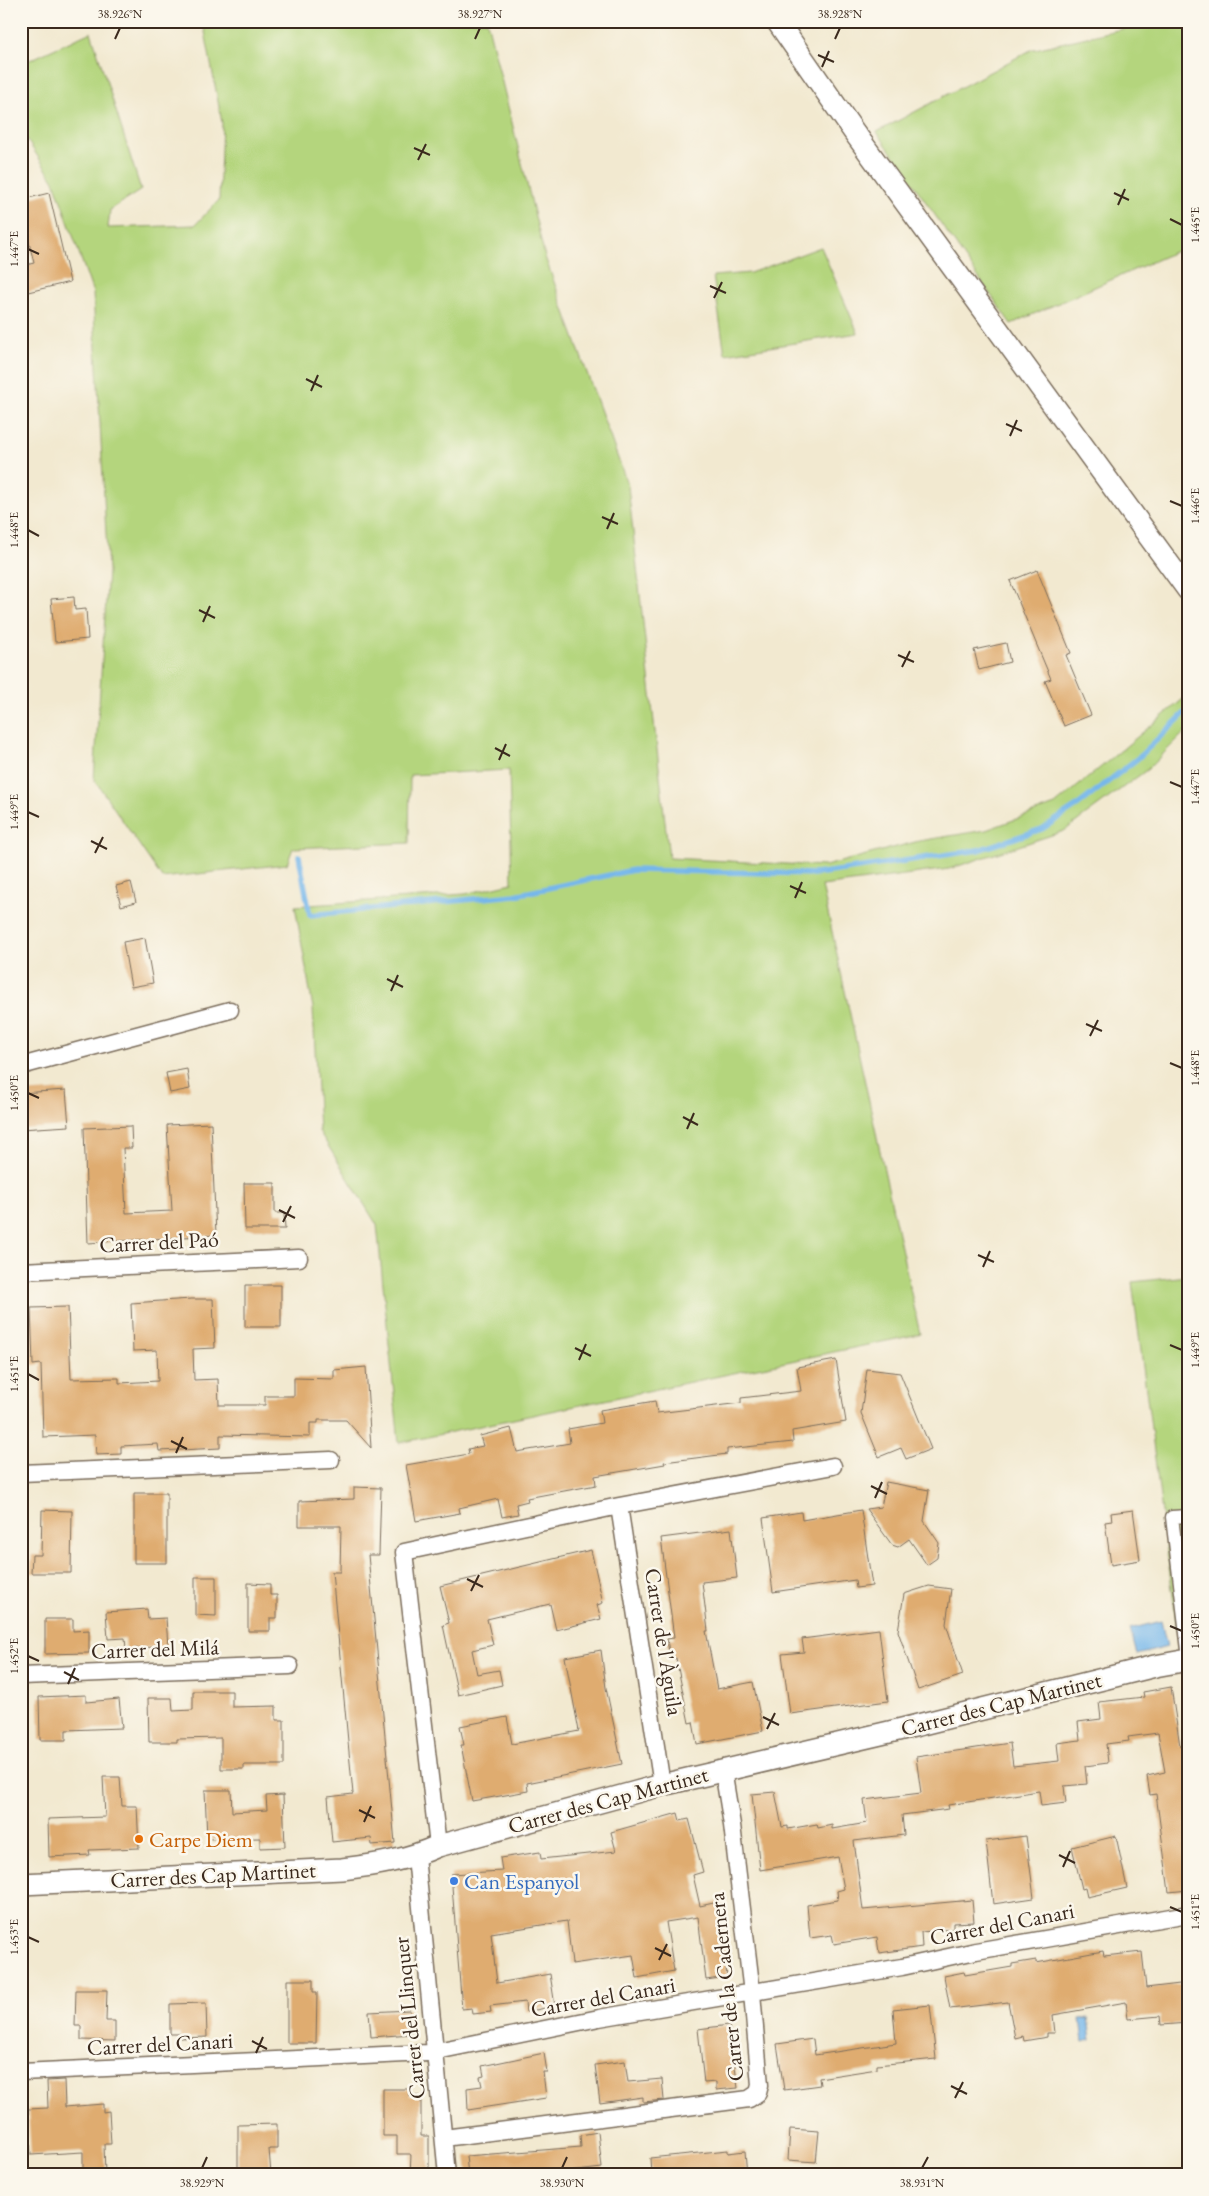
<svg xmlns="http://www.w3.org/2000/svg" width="1209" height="2196" font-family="'EB Garamond',serif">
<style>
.green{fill:#b4d57d;stroke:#78804e}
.water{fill:#76b7eb;stroke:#587084}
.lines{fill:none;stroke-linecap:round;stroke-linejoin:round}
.stream{stroke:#76b7eb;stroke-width:5.5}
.building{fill:#dfac6f}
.pedestrian-casing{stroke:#7b6d5c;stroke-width:15}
.minor-casing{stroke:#7b6d5c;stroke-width:19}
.tertiary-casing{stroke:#7b6d5c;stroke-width:24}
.pedestrian{stroke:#fff;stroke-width:12}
.minor{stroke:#fff;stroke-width:16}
.tertiary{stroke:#fff;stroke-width:21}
.ticks{fill:none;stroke:#3b2a1e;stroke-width:2}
.food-dot{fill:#e8710a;stroke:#fbf7ec;stroke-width:2}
.shop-dot{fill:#3f7fe0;stroke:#fbf7ec;stroke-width:2}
.labels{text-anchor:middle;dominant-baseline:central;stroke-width:5;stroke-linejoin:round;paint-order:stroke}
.street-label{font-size:22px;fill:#3b2a1e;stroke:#fbf7ec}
.food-label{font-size:22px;fill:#c56008;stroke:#fbf7ec;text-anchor:start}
.shop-label{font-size:22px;fill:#366cbe;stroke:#fbf7ec;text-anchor:start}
.neatline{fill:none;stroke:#3b2a1e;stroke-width:2}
.ticks-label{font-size:12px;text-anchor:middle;fill:#3b2a1e}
</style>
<rect width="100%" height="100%" fill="#fbf7ec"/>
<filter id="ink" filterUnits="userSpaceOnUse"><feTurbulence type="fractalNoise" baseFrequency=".02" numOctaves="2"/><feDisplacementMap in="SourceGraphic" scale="10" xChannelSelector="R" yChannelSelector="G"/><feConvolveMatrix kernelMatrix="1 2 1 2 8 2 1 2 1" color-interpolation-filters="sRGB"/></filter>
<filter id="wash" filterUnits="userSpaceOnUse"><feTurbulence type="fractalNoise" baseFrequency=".0096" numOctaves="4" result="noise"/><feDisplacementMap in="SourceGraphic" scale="20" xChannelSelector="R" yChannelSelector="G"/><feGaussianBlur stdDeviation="1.12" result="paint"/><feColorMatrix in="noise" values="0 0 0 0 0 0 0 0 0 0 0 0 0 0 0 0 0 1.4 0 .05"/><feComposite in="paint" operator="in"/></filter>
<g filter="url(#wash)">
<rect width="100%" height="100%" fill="#f2e9d0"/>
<!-- green -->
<path class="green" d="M203 21H487L545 257 628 486 669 858 825 866 919 841 986 830 1055 805 1188 695V729L1148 769 1064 831 949 869 822 886 920 1334 399 1443 377 1225 319 1131 313 1008 295 906 465 894 512 883 509 770 410 775 409 843 293 848 287 864 162 878 94 779 108 571 93 293 54 181 21 131V64L91 32 141 190 110 210 108 228 195 225 219 200 222 123Z
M1156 21H1188V246L1011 324 877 132 1031 50Z
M821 247 858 333 725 354 713 276 750 273Z
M1188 1276V1642L1179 1643 1132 1282Z"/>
<!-- water -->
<path class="water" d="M1161 1621 1167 1647 1137 1655 1130 1629Z
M1088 2018 1091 2040 1083 2042 1080 2019Z"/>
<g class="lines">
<!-- stream -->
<path class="stream" d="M299 856 310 915 515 895 633 870 816 874 978 850 1042 829 1077 806 1138 758 1188 710"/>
</g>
<g id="blocks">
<!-- building -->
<path class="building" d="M49 193 70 282 28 292 22 266 34 263 26 230 21 231V200Z
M1037 570 1071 653 1066 655 1091 715 1064 726 1045 681 1051 679 1010 581Z
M74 597 75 610 86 609 88 639 55 642 51 599Z
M1006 643 1010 662 979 670 974 650Z
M131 882 136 902 121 906 116 886Z
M145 938 153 983 131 987 123 942Z
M187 1069 190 1089 170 1093 166 1073Z
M66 1090 69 1126 21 1129V1093Z
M211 1123 216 1235 88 1243 84 1128 131 1126 132 1148H123L126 1213 172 1211 167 1125Z
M244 1183H275V1213H284L285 1229H245Z
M245 1285H281V1327H245Z
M191 1299H213L215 1348 193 1349 194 1380 218 1379 219 1405H265V1396H294V1378L334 1379V1370L366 1367 371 1448 346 1420H318V1423H310V1437L220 1435V1448L159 1451 158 1444 121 1446V1454L96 1455 95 1435 43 1437 41 1364 33 1365 31 1308 68 1307 71 1379 119 1378V1383L158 1381 157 1350 133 1351 131 1303Z
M836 1360 846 1422 792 1431 793 1442 727 1449V1454L664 1462 665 1464 595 1476 596 1485 527 1498 528 1501 516 1504 518 1514 502 1517 498 1499 459 1508 460 1513 416 1521 406 1465 469 1454 468 1449 483 1446 480 1436 511 1428 517 1452 570 1443 568 1429 602 1423 600 1410 655 1401 657 1413 741 1403V1398L801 1391 797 1367Z
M867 1369 900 1373 931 1449 906 1459 901 1448 879 1457 861 1413Z
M886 1482 929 1490 924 1521 939 1543 937 1558 927 1565 909 1539 898 1547 892 1545 866 1509 881 1507Z
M354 1487 381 1488 379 1555H368L395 1843 372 1845 371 1838 332 1842 328 1797 353 1794 332 1572H340L341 1526H299V1501L354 1499Z
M134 1493H167V1563H134Z
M42 1510 72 1511 71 1573H31L32 1555H41Z
M861 1510 872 1586 856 1588 855 1580 773 1592 763 1518 801 1512 802 1520Z
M1133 1510 1140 1560 1111 1565 1105 1522 1112 1521 1111 1513Z
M731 1529 737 1578 702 1582 708 1631H706L717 1689 753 1682 763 1731 697 1744 693 1722 689 1723 676 1658 670 1659 667 1639 674 1638 661 1538Z
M591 1550 603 1603 597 1605 601 1619 556 1630 550 1604 487 1619 493 1645 472 1650 477 1674 499 1670 502 1685 458 1695 443 1625 449 1623 440 1586Z
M195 1577H216V1616L195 1615Z
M248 1583 270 1584V1595H277V1618H270V1631H248Z
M929 1586 951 1589 946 1624 963 1675 918 1690 898 1631 904 1594Z
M147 1609 148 1619 166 1618 168 1646 126 1649 125 1638 108 1639 106 1612Z
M45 1619H73V1631L89 1630V1653L45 1654Z
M879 1629 888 1701 790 1714 782 1654 804 1652 802 1639Z
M601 1650 606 1688 622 1764 527 1783 528 1791 472 1801 461 1745H464L460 1726 507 1717 512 1744 579 1731 565 1657Z
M1171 1687 1180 1746 1186 1745 1188 1753V1890L1169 1892 1156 1794 1150 1795 1147 1776 1165 1772 1158 1733 1128 1737 1129 1741 1106 1744 1108 1763 1085 1766 1087 1784 1064 1786 1066 1803 1041 1806 1039 1791 948 1805 949 1809 902 1815 904 1835 854 1841 863 1910 972 1900 974 1922 953 1923V1929L921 1932 922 1947 879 1953 877 1937 834 1944 832 1935 810 1938 807 1905 838 1900 837 1891 844 1889 838 1857 760 1870 752 1794 775 1792 782 1827 788 1826V1829L817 1824 818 1828 832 1825V1829L867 1823 864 1800 921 1793 916 1757 1010 1743 1013 1766 1059 1761 1057 1743 1080 1740 1078 1722 1101 1719 1099 1702 1144 1697 1143 1692Z
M193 1691H232V1707L276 1706V1720H284V1765H244V1769H221V1738L177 1739V1742H149L148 1698H172L173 1711 193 1710Z
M86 1695V1702L119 1699 122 1728 66 1730V1740H40L39 1697Z
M103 1777H120L122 1806H137L139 1848 89 1850 90 1855 49 1857 48 1819 105 1817Z
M205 1790H231L232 1812 267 1810 266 1796 283 1795 285 1847 260 1848V1838L207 1839Z
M678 1813 680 1821 689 1819 703 1872 693 1875 700 1906 718 1902 720 1905 727 1977 706 1980 698 1917 666 1922 674 1971 637 1978 633 1955 572 1964 567 1921 491 1933 497 1983 550 1974 555 2006 526 2012 525 2002 490 2006 491 2012 473 2014 472 2008 462 2009 451 1874 502 1871 500 1858 540 1852 541 1859 616 1851 611 1832Z
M1026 1836 1034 1898 993 1904 986 1841Z
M1116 1836 1127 1888 1087 1897 1085 1888 1082 1889 1072 1847Z
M1103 1951 1104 1956 1142 1952 1146 1988 1188 1983V2023L1161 2025 1160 2016 1128 2019 1126 2002 1053 2015 1055 2033H1047V2037L1024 2041 1023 2036 1015 2038 1008 2002 950 2009 944 1976 964 1972 965 1975 1012 1967V1964L1036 1960V1963Z
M287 1980H313V1992H317L316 2043H287Z
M76 1990H107L106 2021H115V2041L81 2040V2026H75Z
M206 2003 207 2037 180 2038V2034H170V2004Z
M930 2005 936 2059 877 2065V2069L819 2078 820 2085 784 2090 777 2044 813 2039 815 2055 896 2043 893 2009Z
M410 2010 411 2034 371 2037 369 2012Z
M729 2025 738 2088 716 2090V2082L704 2083 698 2029Z
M544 2053 547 2072H543L546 2098 468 2110 467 2088 482 2086 480 2077 484 2076 482 2066Z
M625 2061 628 2082 662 2079 664 2100 643 2102V2097L600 2103 595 2065Z
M64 2080 65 2107 103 2104V2112L109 2111 111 2144H104L105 2175H83V2152L31 2155 28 2109 48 2108 47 2081Z
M383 2089H409V2096H421V2136H429V2175H410L411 2154H397V2136H383Z
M277 2124V2149H269L271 2175H238V2125Z
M790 2129 819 2131 816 2162 788 2160Z
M598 2132 602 2168 568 2172V2175H468L466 2156 581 2147 580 2135Z
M728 2150V2153L745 2151 747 2175H651L650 2158Z"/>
</g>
</g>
<g filter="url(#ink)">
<use href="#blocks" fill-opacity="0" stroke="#7b6d5c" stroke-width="1"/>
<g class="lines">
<defs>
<path id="pedestrian" d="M1188 1516 1172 1517 1188 1650"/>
<path id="minor" d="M21 1066 230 1010
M21 1271 299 1258
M21 1473 331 1460
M619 1506 833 1466
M21 1676 290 1666
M438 1846 404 1552 619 1506 662 1785
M416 1856 447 2175
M21 2072 427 2053 599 2018 902 1967 976 1951 1188 1914
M444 2138 749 2099 758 2093 760 2085 752 1993 732 1825 723 1770"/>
<path id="tertiary" d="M777 21 854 132 1188 590
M21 1884 342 1869C376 1865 407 1860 438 1846L662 1785 898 1730 1155 1666 1188 1660"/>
</defs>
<!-- pedestrian casing -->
<use href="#pedestrian" class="pedestrian-casing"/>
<!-- minor casing -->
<use href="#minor" class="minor-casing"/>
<!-- tertiary casing -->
<use href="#tertiary" class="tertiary-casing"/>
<!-- pedestrian -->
<use href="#pedestrian" class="pedestrian"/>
<!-- minor -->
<use href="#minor" class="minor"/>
<!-- tertiary -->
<use href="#tertiary" class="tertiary"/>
</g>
</g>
<!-- ticks -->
<path class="ticks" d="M115 39 120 28M475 39 480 28M835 39 840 28M818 55 834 62M822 67 829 51M414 148 430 155M418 160 426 144M1114 193 1129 200M1118 205 1125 189M1170 219 1182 225M28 249 39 254M710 286 726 293M714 298 722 282M306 379 322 387M311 391 318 375M1006 424 1022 431M1010 436 1017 420M1170 501 1182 506M602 517 618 524M607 529 614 513M28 530 39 536M199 610 215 618M203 622 210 606M898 655 914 662M902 667 910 651M495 748 510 756M499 760 506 744M1170 782 1182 787M28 812 39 817M91 841 107 849M95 853 103 837M790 886 806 893M795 898 802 882M387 979 403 987M391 991 398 975M1086 1024 1102 1031M1090 1036 1098 1020M1170 1063 1182 1068M28 1093 39 1098M683 1117 698 1125M687 1129 694 1113M279 1210 295 1218M283 1222 291 1206M978 1255 994 1262M983 1267 990 1251M1170 1345 1182 1350M575 1348 591 1356M579 1360 586 1344M28 1374 39 1380M171 1441 187 1449M176 1453 183 1437M871 1486 887 1494M875 1498 882 1482M467 1579 483 1587M471 1591 479 1575M1170 1626 1182 1631M28 1656 39 1661M64 1672 79 1680M68 1684 75 1668M763 1717 779 1725M767 1729 775 1713M359 1810 375 1818M364 1822 371 1806M1059 1855 1075 1863M1063 1867 1070 1851M1170 1907 1182 1912M28 1937 39 1942M655 1948 671 1956M659 1960 667 1944M252 2041 267 2049M256 2053 263 2037M951 2086 967 2094M955 2098 963 2082M202 2168 207 2157M562 2168 567 2157M922 2168 928 2157"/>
<!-- markers -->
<circle class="food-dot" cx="139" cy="1839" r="5"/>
<circle class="shop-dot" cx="454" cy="1881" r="5"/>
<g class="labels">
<!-- street labels -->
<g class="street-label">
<text transform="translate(159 1242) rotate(-3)">Carrer del Paó</text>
<text transform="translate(664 1642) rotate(81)">Carrer de l'Àguila</text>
<text transform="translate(155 1649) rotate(-2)">Carrer del Milá</text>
<text transform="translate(1001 1704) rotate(-14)">Carrer des Cap Martinet</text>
<text transform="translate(608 1800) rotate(-15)">Carrer des Cap Martinet</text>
<text transform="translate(213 1875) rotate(-3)">Carrer des Cap Martinet</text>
<text transform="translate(1002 1924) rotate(-11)">Carrer del Canari</text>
<text transform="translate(726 1987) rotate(-96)">Carrer de la Cadernera</text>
<text transform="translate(603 1997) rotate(-10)">Carrer del Canari</text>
<text transform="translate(409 2018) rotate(-96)">Carrer del Llinquer</text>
<text transform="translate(160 2044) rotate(-3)">Carrer del Canari</text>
</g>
<!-- food labels -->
<g class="food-label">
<text x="149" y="1839">Carpe Diem</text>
</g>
<!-- shop labels -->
<g class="shop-label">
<text x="464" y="1881">Can Espanyol</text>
</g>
</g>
<!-- margin -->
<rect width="1209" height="2196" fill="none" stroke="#fbf7ec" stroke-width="55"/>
<rect x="28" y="28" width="1154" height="2140" class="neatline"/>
<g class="ticks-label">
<text x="120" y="18">38.926°N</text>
<text x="480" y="18">38.927°N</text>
<text x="840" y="18">38.928°N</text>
<text transform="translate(1195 225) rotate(-90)" y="4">1.445°E</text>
<text transform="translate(14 249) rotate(-90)" y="4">1.447°E</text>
<text transform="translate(1195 506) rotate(-90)" y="4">1.446°E</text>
<text transform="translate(14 530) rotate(-90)" y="4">1.448°E</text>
<text transform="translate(1195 787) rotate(-90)" y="4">1.447°E</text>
<text transform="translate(14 812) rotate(-90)" y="4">1.449°E</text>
<text transform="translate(1195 1068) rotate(-90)" y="4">1.448°E</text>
<text transform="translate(14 1093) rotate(-90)" y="4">1.450°E</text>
<text transform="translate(1195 1350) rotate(-90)" y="4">1.449°E</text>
<text transform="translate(14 1374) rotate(-90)" y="4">1.451°E</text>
<text transform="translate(1195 1631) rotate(-90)" y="4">1.450°E</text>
<text transform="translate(14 1656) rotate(-90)" y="4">1.452°E</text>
<text transform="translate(1195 1912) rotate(-90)" y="4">1.451°E</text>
<text transform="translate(14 1937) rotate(-90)" y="4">1.453°E</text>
<text x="202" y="2187">38.929°N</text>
<text x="562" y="2187">38.930°N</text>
<text x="922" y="2187">38.931°N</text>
</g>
</svg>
